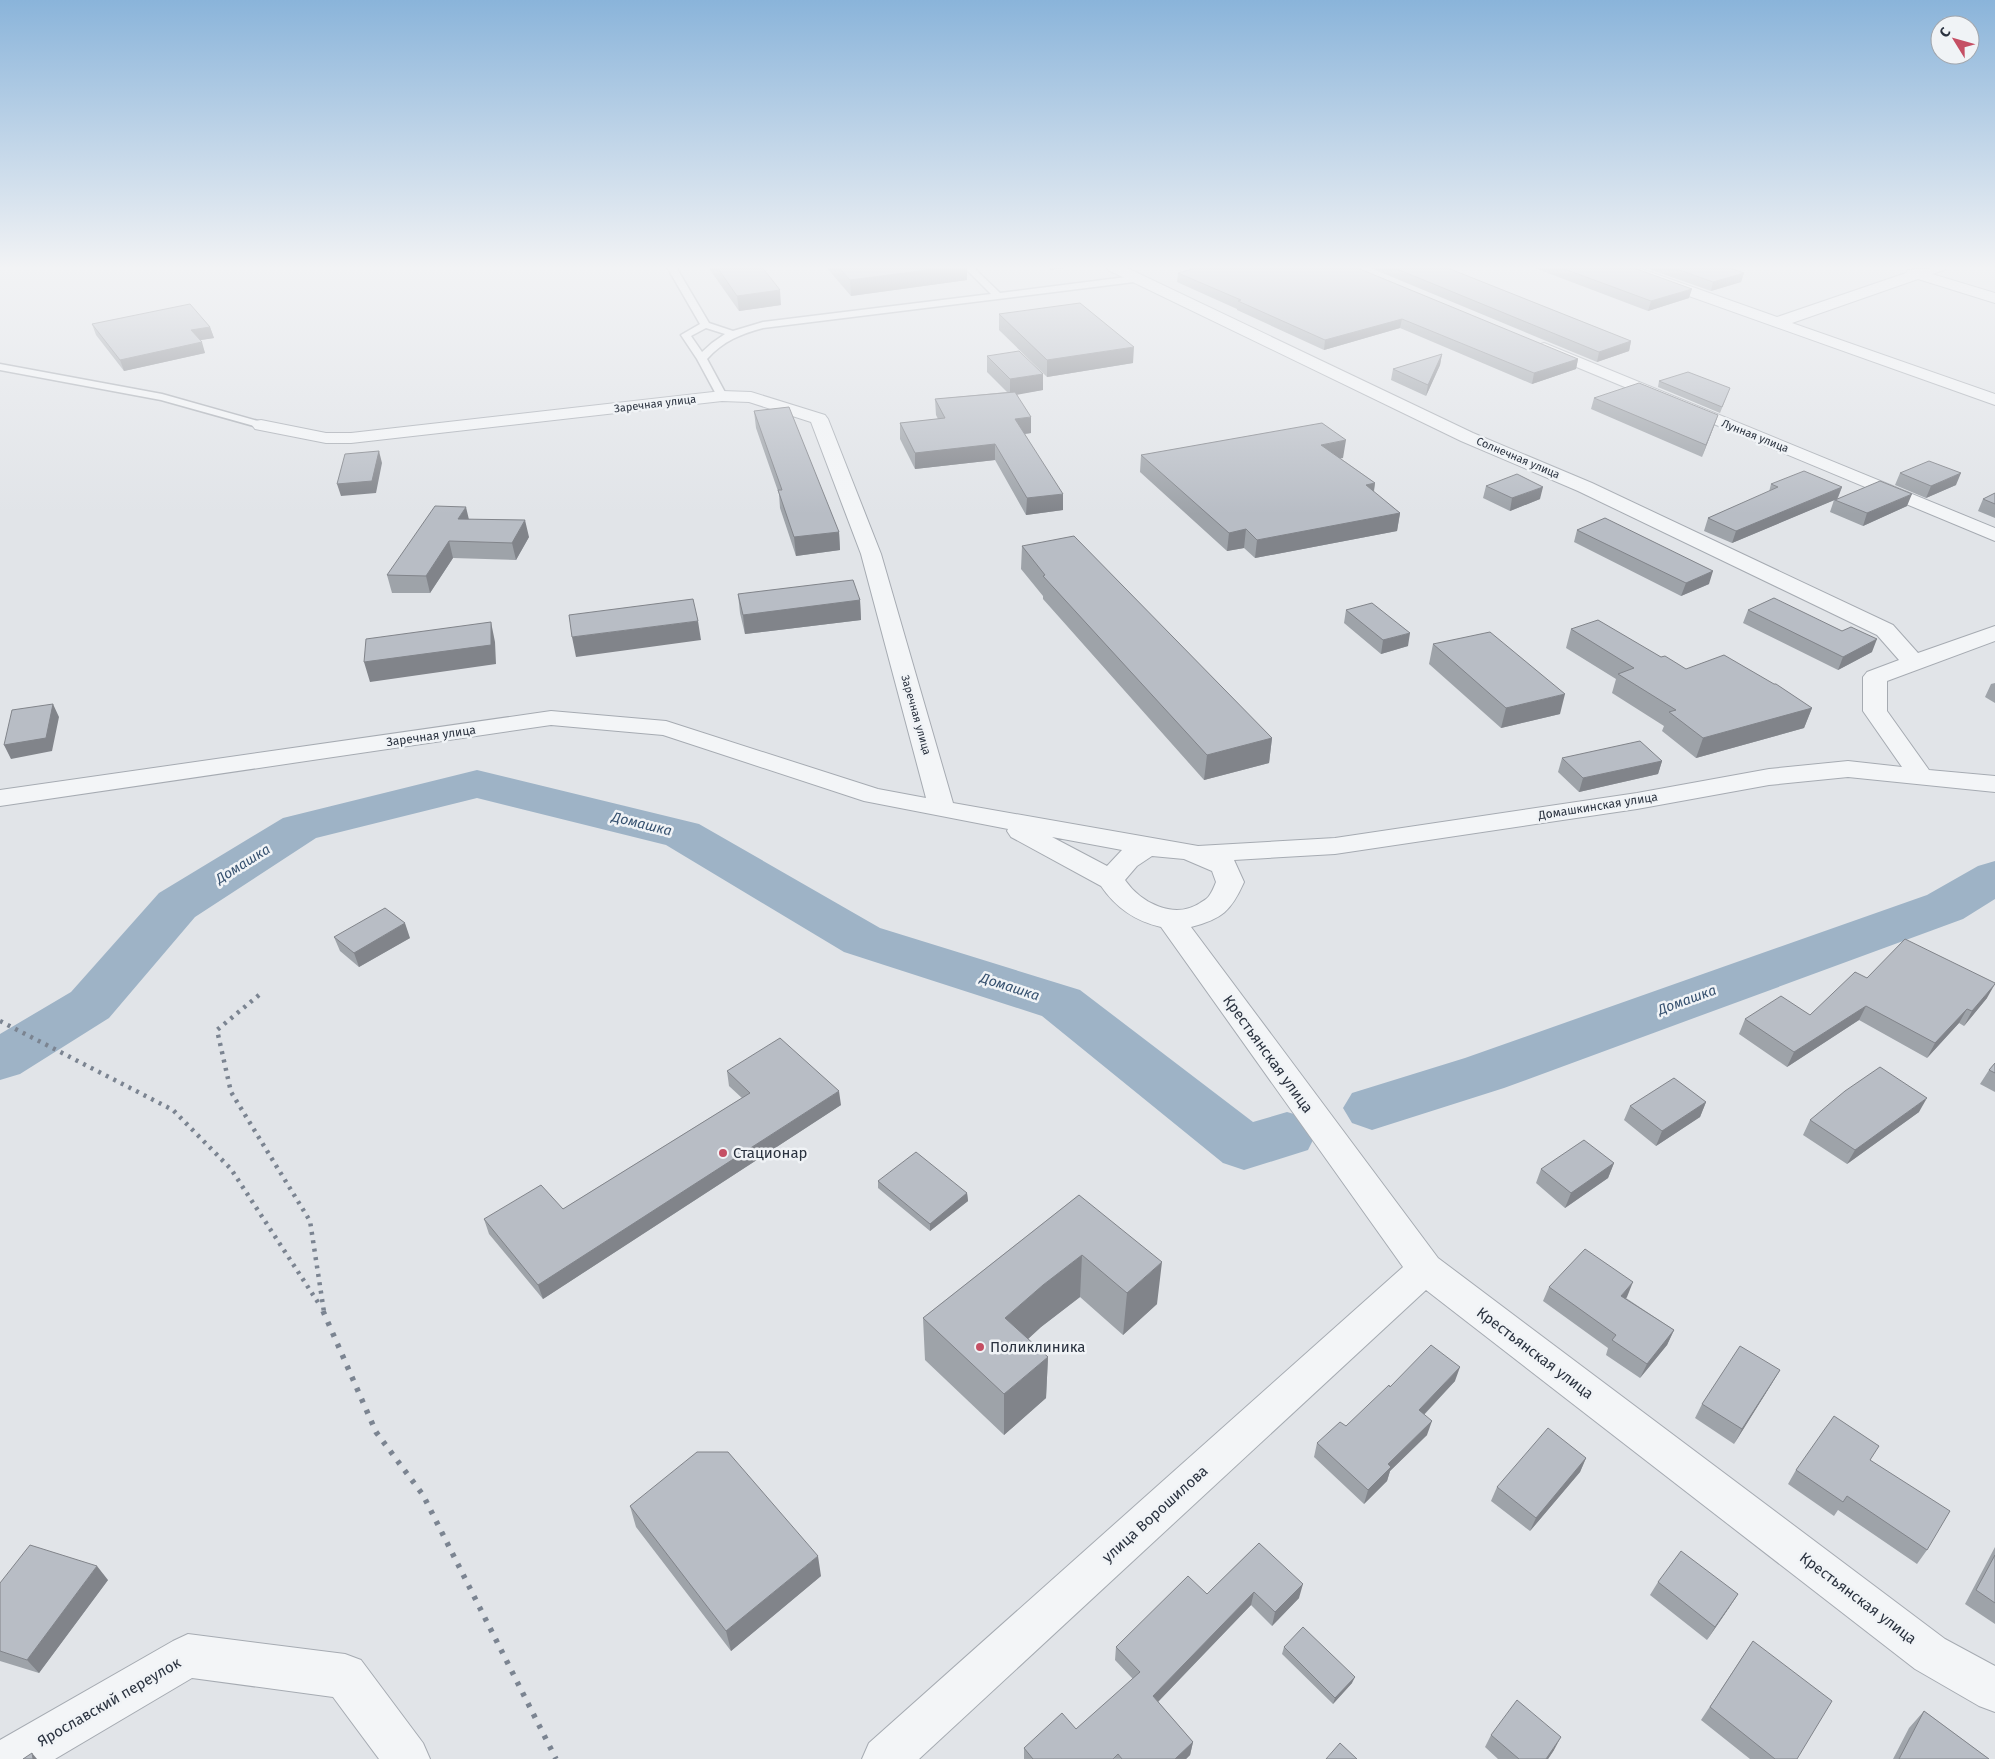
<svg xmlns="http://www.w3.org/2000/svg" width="1995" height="1759" font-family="'Fira Sans',sans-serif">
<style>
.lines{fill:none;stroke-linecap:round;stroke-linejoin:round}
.river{fill:#9eb3c6;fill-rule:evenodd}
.lane-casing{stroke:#a6abb2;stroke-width:3}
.street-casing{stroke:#a6abb2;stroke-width:2}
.lane{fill:#f3f5f7;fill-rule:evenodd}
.street{fill:#f3f5f7;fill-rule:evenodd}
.rail-far1{stroke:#7b8491;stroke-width:4.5;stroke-dasharray:3 5.5;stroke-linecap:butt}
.rail{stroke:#7b8491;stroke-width:5.5;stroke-dasharray:4 8;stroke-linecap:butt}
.wall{fill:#9ea3a9}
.shaded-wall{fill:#81848a}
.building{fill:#b8bdc5;stroke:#81848a}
.poi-dot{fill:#c54f64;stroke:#f0f3f6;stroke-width:2}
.labels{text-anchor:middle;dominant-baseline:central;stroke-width:5;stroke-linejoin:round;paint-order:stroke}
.far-street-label{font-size:11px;fill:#2a323f;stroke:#f0f3f6}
.street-label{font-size:12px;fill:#2a323f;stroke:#f0f3f6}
.water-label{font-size:14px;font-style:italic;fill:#375270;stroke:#f0f3f6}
.near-street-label{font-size:15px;fill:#2a323f;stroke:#f0f3f6}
.near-poi-label{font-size:15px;fill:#2a323f;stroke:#f0f3f6;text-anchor:start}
</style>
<rect width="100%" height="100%" fill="#e1e4e8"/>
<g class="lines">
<!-- river -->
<path class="river" d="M477 770 699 824 880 928 1080 990 1253 1122 1287 1112 1308 1118 1316 1134 1308 1150 1244 1170 1223 1163 1042 1016 844 952 666 845 477 798 316 838 195 917 109 1018 20 1074 0 1080V1034L71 992 159 893 283 818Z
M1995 861V899L1963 919 1504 1088 1372 1130 1352 1123 1343 1108 1352 1093 1465 1058 1927 895 1978 866Z"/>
<defs>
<path id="lane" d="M667 267H676L709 323 733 331 763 322 991 294 964 267H973L1000 293 1134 276 1138 279 1134 282 763 328C741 334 723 341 707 359L727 396 722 399 717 396 697 359 681 335 700 324ZM706 328 725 334 712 343 702 352 691 336Z
M0 364 162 394 265 423 266 425 261 428 161 400 0 370Z"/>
<path id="street" d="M1106 267H1125L1473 433 1592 483 1893 625 1918 653 1995 626V641L1887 681V711L1929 770 1995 776V792L1848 777 1769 785 1637 809 1335 854 1234 860 1244 882C1231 911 1222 919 1191 927L1438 1258 1945 1639 1995 1666V1712L1979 1706 1915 1669 1426 1290 919 1759H862L869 1743 1403 1267 1161 927C1135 921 1116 908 1101 886L1011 837 1007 831 1008 829 864 801 663 735 551 725 0 806V790L551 711 666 721 878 789 926 798 861 554 811 422 749 402 722 401 351 443H326L255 429 252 425 255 421 261 420 326 433H351L722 391 751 392 825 415 828 419 881 554 953 803 1198 846 1335 838 1637 793 1769 769 1848 761 1902 767 1863 711V677L1867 672 1899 660 1877 635 1578 491 1461 441 1108 270ZM1052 837 1122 850 1107 866ZM1152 856 1184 859 1212 871 1216 882C1214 887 1212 892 1209 896 1207 899 1203 901 1200 903 1174 920 1141 903 1125 880L1137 866Z
M1614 267H1636L1777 317 1906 273 1908 270 1946 267 1944 270 1932 274 1995 293V303L1918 279 1792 323 1995 394V405L1616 270Z
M1544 343 1995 528V541L1538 351 1536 348 1538 345Z
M188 1634 345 1654 361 1660 423 1743 430 1759H379L333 1697 192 1678 55 1759H0V1740L173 1641Z"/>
</defs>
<!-- lane casing -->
<use href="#lane" class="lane-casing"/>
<!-- street casing -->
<use href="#street" class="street-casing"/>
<!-- lane -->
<use href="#lane" class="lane"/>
<!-- street -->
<use href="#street" class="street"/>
<!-- rail-far1 -->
<path class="rail-far1" d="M259 995 217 1030 231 1092 310 1221 324 1312
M0 1021 173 1110 231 1169 321 1307"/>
<!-- rail -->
<path class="rail" d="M323 1311 376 1432 423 1495 556 1759"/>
</g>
<!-- wall -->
<path class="wall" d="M708 267H762L781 305 739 311Z
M826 267H967V280L851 296Z
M1199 267 1578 359 1576 369 1532 384 1400 328 1324 350 1237 310V309L1177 282 1178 273Z
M1368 267H1445L1631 341 1629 351 1597 362Z
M1532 267H1631L1689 298 1648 311Z
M1643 267H1727L1744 273 1741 282 1711 291Z
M999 314 1133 363 1047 377 999 330Z
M92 324 210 327 214 338 200 340 205 353 124 371 96 335Z
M1442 354 1440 365 1426 396 1391 380 1393 369Z
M987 356 1043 390 1017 394 1031 433 1025 434 1063 510 1026 515 995 460 915 469 900 439V423L938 419 936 415 935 399 1007 392 987 372Z
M1659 381 1730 388 1720 413 1658 387Z
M1594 398 1718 415 1714 426 1702 457 1591 409Z
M754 411 839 532 840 550 796 556 780 508 779 494 756 428Z
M1141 455 1343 458H1340L1375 483 1374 492 1400 513 1397 531 1255 558 1244 548 1227 551 1140 472Z
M1900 473 1956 485 1926 498 1895 485Z
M1771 484 1842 487 1838 498 1907 506 1863 526 1830 512 1834 500 1732 543 1704 531 1708 518 1769 492Z
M1486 486 1540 499 1510 511 1483 498Z
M1995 493V518L1978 511 1983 499Z
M469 519 529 537 516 560 453 558 430 593H392L387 575Z
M1577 530 1709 584 1681 596 1574 542Z
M1022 546 1272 738 1269 763 1204 780 1043 599V596L1021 569Z
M738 594 860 600 861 620 745 634 740 613Z
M1346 610 1408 646 1381 654 1344 623Z
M1748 610 1842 631 1872 652 1838 670 1743 623Z
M1571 629 1661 657 1686 669 1812 708 1804 728 1696 758 1662 731 1664 726 1612 693 1616 679 1566 648Z
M1433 644 1560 714 1501 728 1429 664Z
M1995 683V703L1985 697 1991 684Z
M1562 758 1662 761 1658 774 1579 792 1558 772Z
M334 937 410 938 359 967 340 951Z
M1867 978 1987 998 1964 1026 1959 1023 1927 1058 1859 1020 1787 1067 1739 1034 1745 1019 1810 1015Z
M1995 1063V1092L1980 1084 1989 1070Z
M727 1071 841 1105 543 1299 489 1234 484 1219 563 1209 742 1098 729 1086Z
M1706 1102 1700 1117 1656 1146 1624 1120 1630 1106Z
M1919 1112 1847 1164 1803 1135 1810 1120Z
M1614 1163 1608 1178 1565 1208 1536 1183 1541 1169Z
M878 1181 967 1193 968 1201 930 1231 878 1188Z
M1079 1195 1157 1304 1123 1335 1080 1297 1041 1327 1028 1339 1048 1357 1046 1398 1004 1435 925 1360 923 1318Z
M1549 1287 1627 1297 1626 1298 1674 1330 1667 1345 1640 1378 1606 1355 1608 1348 1543 1301Z
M1780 1370 1734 1444 1695 1418 1702 1404Z
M1455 1381 1424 1415 1427 1435 1390 1471 1387 1481 1364 1504 1314 1457 1317 1443 1346 1426 1390 1387Z
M1586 1458 1580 1472 1530 1531 1491 1501 1497 1487Z
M1870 1460 1927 1550 1917 1564 1838 1510 1834 1516 1788 1484 1796 1470Z
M630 1506 821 1576 731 1651 636 1527Z
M1259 1543 1299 1598 1272 1626 1251 1605 1158 1702 1193 1742 1190 1755 1186 1759H1024V1748L1076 1729 1133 1679 1115 1660 1116 1647 1207 1594Z
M1995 1547V1624L1965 1604Z
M108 1580 39 1673 0 1661V1583Z
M1658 1582 1738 1594 1707 1640 1650 1595Z
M1753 1641 1797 1759H1750L1701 1720Z
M1284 1647 1352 1683 1333 1704 1282 1654Z
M1924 1711 1989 1759H1893L1909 1728Z
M1491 1735 1554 1750 1548 1759H1498L1485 1747Z"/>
<!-- shaded-wall -->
<path class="shaded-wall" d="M950 267H967V280L851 296 850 280Z
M1050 267H1071L1050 270Z
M1744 273 1741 282 1711 291 1713 282Z
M1692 289 1689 298 1648 311 1651 301Z
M780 290 781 305 739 311 737 296Z
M1402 319 1400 328 1324 350 1325 340Z
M210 327 214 338 195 341 191 330Z
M1631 341 1629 351 1597 362 1599 352Z
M202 342 205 353 124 371 120 360Z
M1134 347 1133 363 1047 377V360Z
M1442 354 1440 365 1426 396 1428 385Z
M1578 359 1576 369 1532 384 1534 373Z
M1043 374V390L1010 396V379Z
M1718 415 1714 426 1702 457 1706 445Z
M1031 417V433L1015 435V419Z
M1346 440 1343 458 1319 462 1321 445Z
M995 444V460L915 469V453Z
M379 451 382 463 376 493 341 496 337 484Z
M1961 473 1956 485 1926 498 1931 486Z
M1375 483 1372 501 1366 485Z
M1543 487 1540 499 1510 511 1512 498Z
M1842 487 1837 499 1732 543 1736 531Z
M1063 494V510L1026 515 1027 498Z
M1912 494 1907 506 1863 526 1867 513Z
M466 507 470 524 458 519Z
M1400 513 1397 531 1255 558 1257 540Z
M525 520 529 537 516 560 512 543Z
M1246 529 1244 548 1227 551 1229 533Z
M839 532 840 550 796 556 794 537Z
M449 541 453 558 430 593 426 576Z
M1713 571 1709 584 1681 596 1686 583Z
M860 600 861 620 745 634 743 615Z
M698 621 701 640 576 657 572 637Z
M491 622 495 642 496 664 370 682 364 662Z
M1410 633 1408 646 1381 654 1383 640Z
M1877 639 1872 652 1838 670 1843 657Z
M1565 694 1560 714 1501 728 1506 708Z
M53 704 59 717 52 751 11 759 4 745Z
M1812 708 1804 728 1696 758 1703 738Z
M1272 738 1269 763 1204 780 1207 755Z
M1662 761 1658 774 1579 792 1583 778Z
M405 923 410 938 359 967 354 953Z
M1995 984 1987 998 1964 1026 1972 1011Z
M1866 1006 1859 1020 1787 1067 1794 1052Z
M1967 1009 1959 1023 1927 1058 1935 1043Z
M839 1091 841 1105 543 1299 538 1285Z
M1927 1098 1919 1112 1847 1164 1855 1150Z
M1706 1102 1700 1117 1656 1146 1662 1131Z
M1614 1163 1608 1178 1565 1208 1571 1193Z
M967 1193 968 1201 930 1231V1224Z
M1082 1255 1080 1297 1041 1327 1005 1360V1318L1043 1285Z
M1162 1262 1157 1304 1123 1335 1127 1293Z
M1633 1282 1627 1297 1615 1310 1621 1296Z
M1674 1330 1667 1345 1640 1378 1647 1364Z
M1048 1357 1046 1398 1004 1435V1394Z
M1460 1367 1455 1381 1414 1425 1419 1410Z
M1780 1370 1771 1385 1734 1444 1742 1429Z
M1432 1421 1427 1435 1390 1471 1387 1481 1364 1504 1368 1490 1388 1464Z
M1586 1458 1580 1472 1530 1531 1536 1518Z
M818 1556 821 1576 731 1651 726 1631Z
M97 1566 108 1580 39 1673 27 1660Z
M1303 1584 1299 1598 1272 1626 1275 1612Z
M1254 1592 1251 1605 1151 1709 1153 1696Z
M1738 1594 1729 1608 1707 1640 1715 1627Z
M1355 1677 1352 1683 1333 1704 1335 1698Z
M1561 1737 1554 1750 1548 1759H1546Z
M1193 1742 1190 1755 1186 1759H1175Z
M32 1753 37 1759H33Z"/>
<!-- building -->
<path class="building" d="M717 267H762L780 290 737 296Z
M838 267H950L850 280Z
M1199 267H1355L1578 359 1534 373 1402 319 1325 340 1238 301 1241 300 1178 273Z
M1392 267H1445L1631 341 1599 352Z
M1559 267H1631L1692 289 1651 301Z
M1671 267H1727L1744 273 1713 282Z
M1080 303 1134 347 1047 360 999 314Z
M190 304 210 327 191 330 202 342 120 360 92 324Z
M1019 351 1043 374 1010 379 987 356Z
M1442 354 1428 385 1393 369Z
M1688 372 1730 388 1722 407 1659 381Z
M1639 383 1718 415 1706 445 1594 398Z
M1015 392 1031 417 1015 419 1063 494 1027 498 995 444 915 453 900 423 945 418 935 399Z
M789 407 839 532 794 537 778 490H782L754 411Z
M1322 423 1346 440 1321 445 1375 483 1366 485 1400 513 1257 540 1246 529 1229 533 1141 455Z
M379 451 372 481 337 484 345 454Z
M1929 461 1961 473 1931 486 1900 473Z
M1804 471 1842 487 1736 531 1708 518 1778 487 1771 484Z
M1517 474 1543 487 1512 498 1486 486Z
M1880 481 1912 494 1867 513 1835 500Z
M1995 493V504L1983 499Z
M435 506 466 507 458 519 525 520 512 543 449 541 426 576 387 575Z
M1605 518 1713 571 1686 583 1577 530Z
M1074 536 1272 738 1207 755 1043 576 1045 575 1022 546Z
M853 580 860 600 743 615 738 594Z
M1774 598 1842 631 1851 627 1877 639 1843 657 1748 610Z
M693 599 698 621 572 637 569 615Z
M1372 603 1410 633 1383 640 1346 610Z
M1598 620 1661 657 1665 656 1686 669 1724 655 1774 684H1776L1812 708 1703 738 1669 712 1676 710 1618 674 1634 668 1571 629Z
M491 622V645L364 662 366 639Z
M1490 632 1565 694 1506 708 1433 644Z
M53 704 46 738 4 745 12 710Z
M1640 741 1662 761 1583 778 1562 758Z
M385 908 405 923 354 953 334 937Z
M1905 939 1995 983V984L1972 1011 1967 1009 1935 1043 1866 1006 1794 1052 1745 1019 1781 996 1810 1015 1855 972 1867 978Z
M780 1038 839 1091 538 1285 484 1219 541 1185 563 1209 750 1093 727 1071Z
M1995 1063V1073L1989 1070Z
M1880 1067 1927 1098 1855 1150 1810 1120 1845 1091Z
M1674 1078 1706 1102 1662 1131 1630 1106Z
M1584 1140 1614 1163 1571 1193 1541 1169Z
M916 1152 967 1193 930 1224 878 1181Z
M1079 1195 1162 1262 1127 1293 1082 1255 1043 1285 1005 1318 1048 1357 1004 1394 923 1318Z
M1585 1249 1633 1282 1621 1296 1674 1330 1647 1364 1612 1340 1616 1335 1549 1287Z
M1431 1345 1460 1367 1419 1410 1432 1421 1388 1464 1391 1467 1368 1490 1317 1443 1340 1422 1346 1426 1389 1385 1390 1387Z
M1740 1346 1780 1370 1742 1429 1702 1404Z
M1834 1416 1879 1446 1870 1460 1950 1511 1927 1550 1847 1496 1843 1502 1796 1470Z
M1548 1428 1586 1458 1536 1518 1497 1487Z
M697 1452H728L818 1556 726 1631 630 1506Z
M1259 1543 1303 1584 1275 1612 1254 1592 1153 1696 1193 1742 1175 1759H1122L1118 1754 1113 1759H1033L1024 1748 1062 1713 1076 1729 1140 1672 1116 1647 1188 1576 1207 1594Z
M30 1545 97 1566 27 1660 0 1651V1583Z
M1681 1551 1738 1594 1715 1627 1658 1582Z
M1995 1555V1603L1976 1590Z
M1303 1627 1355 1677 1335 1698 1284 1647Z
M1753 1641 1832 1701 1797 1759H1775L1710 1707Z
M1517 1700 1561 1737 1546 1759H1519L1491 1735Z
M1924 1711 1989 1759H1899Z
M1340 1743 1357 1759H1326Z
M32 1753 33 1759H23Z"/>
<!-- sky -->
<linearGradient id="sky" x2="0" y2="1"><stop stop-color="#8ab4da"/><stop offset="0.52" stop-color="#f2f3f5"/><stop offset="1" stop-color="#f2f3f5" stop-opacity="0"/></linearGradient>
<rect width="1995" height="514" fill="url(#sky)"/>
<!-- markers -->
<g class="poi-dot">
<circle cx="723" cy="1153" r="5"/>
<circle cx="980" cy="1347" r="5"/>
</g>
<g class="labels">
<!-- far-street labels -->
<g class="far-street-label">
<text transform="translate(655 404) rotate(-7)">Заречная улица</text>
<text transform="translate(1755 436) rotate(22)">Лунная улица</text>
<text transform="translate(1518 458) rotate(23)">Солнечная улица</text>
<text transform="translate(916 715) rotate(74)">Заречная улица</text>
</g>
<!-- street labels -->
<g class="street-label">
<text transform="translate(431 736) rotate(-8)">Заречная улица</text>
<text transform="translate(1598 806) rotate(-9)">Домашкинская улица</text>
</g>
<!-- water labels -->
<g class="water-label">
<text transform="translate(642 824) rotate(14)">Домашка</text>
<text transform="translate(243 864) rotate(-32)">Домашка</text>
<text transform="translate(1010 987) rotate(18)">Домашка</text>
<text transform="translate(1687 1000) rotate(-20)">Домашка</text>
</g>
<!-- near-street labels -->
<g class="near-street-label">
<text transform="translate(1268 1054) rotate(54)">Крестьянская улица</text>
<text transform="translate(1535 1353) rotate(37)">Крестьянская улица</text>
<text transform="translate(1155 1514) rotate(-42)">улица Ворошилова</text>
<text transform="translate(1858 1598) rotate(37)">Крестьянская улица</text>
<text transform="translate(109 1702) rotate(-30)">Ярославский переулок</text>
</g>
<!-- near-poi labels -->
<g class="near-poi-label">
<text x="733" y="1153">Стационар</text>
<text x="990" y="1347">Поликлиника</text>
</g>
</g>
<!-- north arrow -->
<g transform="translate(1955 40) rotate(307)"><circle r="24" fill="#f0f3f6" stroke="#a1a6ad"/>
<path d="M0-4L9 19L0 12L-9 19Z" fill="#c54f64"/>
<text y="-8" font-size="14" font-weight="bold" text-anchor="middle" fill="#2a323f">С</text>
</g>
</svg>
